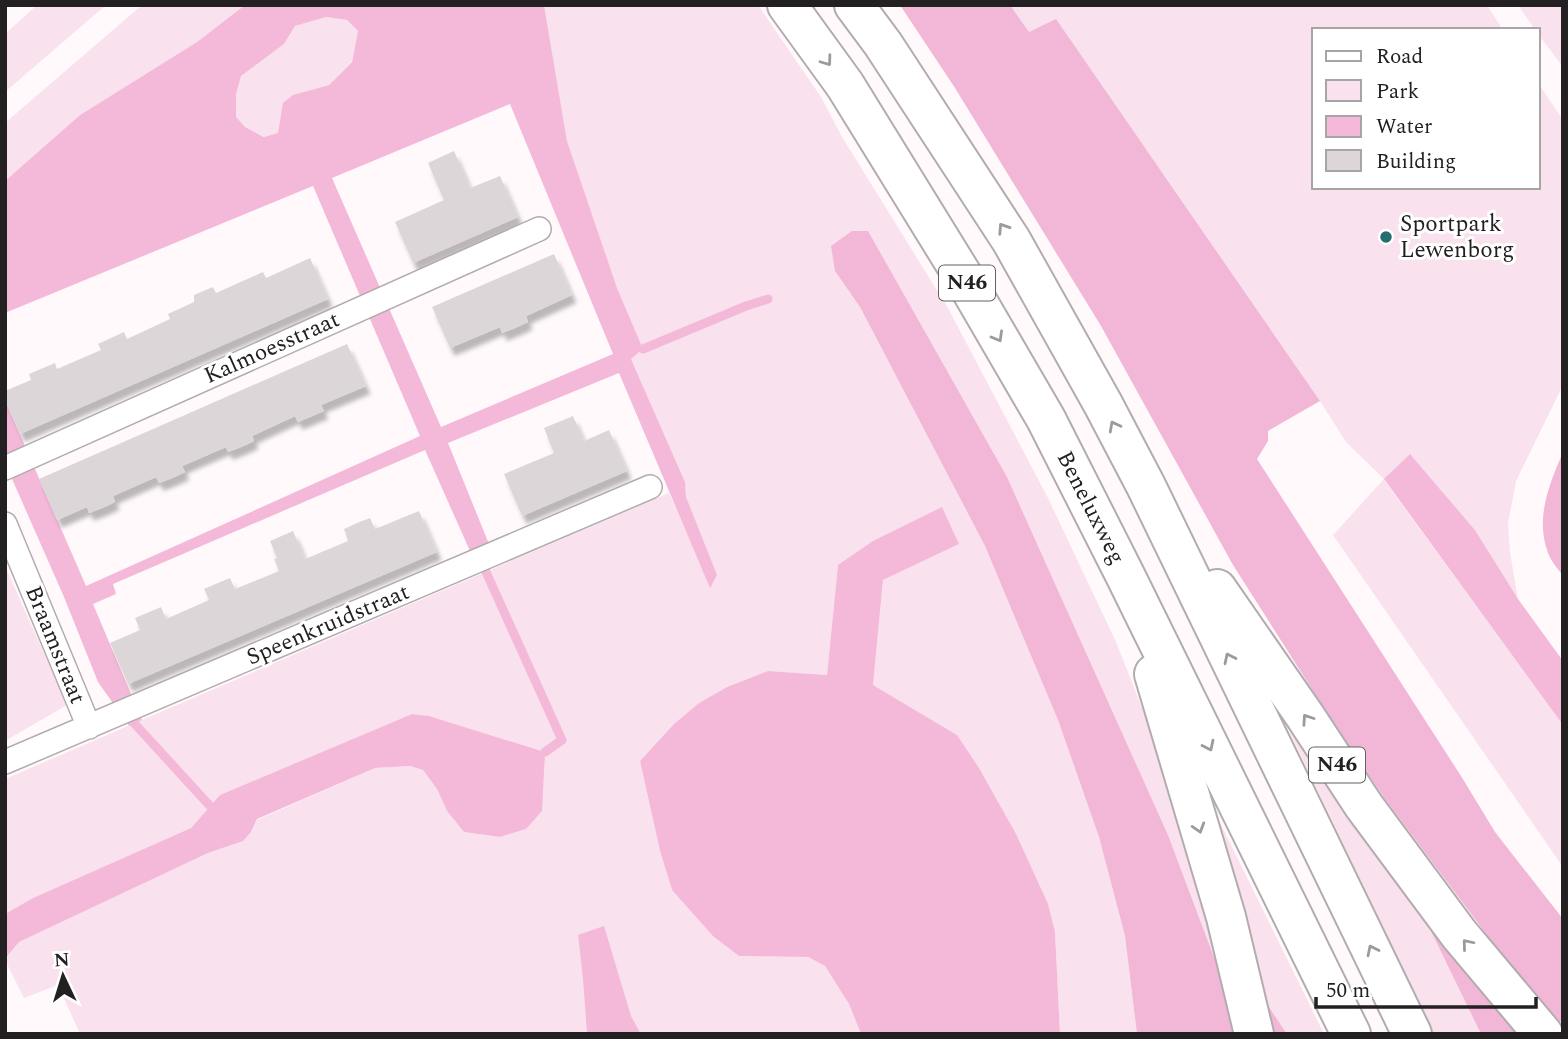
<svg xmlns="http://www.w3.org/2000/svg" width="1568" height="1039" font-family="Spectral,serif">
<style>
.green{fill:#f9e1ed}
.forest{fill:#f2b7d7}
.water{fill:#f4b9d9;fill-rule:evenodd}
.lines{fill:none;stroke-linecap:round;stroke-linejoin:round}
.stream{stroke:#f4b9d9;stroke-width:9}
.building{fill:#ddd6d9;filter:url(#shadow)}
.street-casing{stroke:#b2acaf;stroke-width:26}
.highway-casing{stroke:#b2acaf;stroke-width:42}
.street{stroke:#fff;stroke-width:23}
.highway{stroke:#fff;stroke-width:38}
.oneway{stroke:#9c9b9b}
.poi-dot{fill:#236f6f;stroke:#fff;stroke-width:2.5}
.labels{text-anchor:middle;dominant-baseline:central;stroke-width:6;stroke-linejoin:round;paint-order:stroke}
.shield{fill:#fff;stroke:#656364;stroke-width:2}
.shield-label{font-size:21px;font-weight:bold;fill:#232021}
.poi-label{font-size:23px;fill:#232021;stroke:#fff;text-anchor:start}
.street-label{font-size:23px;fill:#232021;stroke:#fff}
</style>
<defs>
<filter id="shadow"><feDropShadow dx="4.5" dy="8" stdDeviation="2" flood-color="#0004"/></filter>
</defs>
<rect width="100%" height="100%" fill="#fff9fc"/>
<!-- green -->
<path class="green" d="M37 5H106L5 92V34Z
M142 5H245L197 42 80 115 5 181V123Z
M544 5H758L821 97 842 137 948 308 1048 498 1116 642 1178 799 1241 1028 1168 835 1007 477 835 271 860 307 985 546 1058 720 1099 837 1125 936 1137 1034H1060L1055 932 957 735 873 685 883 580 959 544 838 565 827 675 768 671 727 687 699 703 674 724 640 761 660 851 672 890 739 956 808 957 825 966 849 1004 861 1034H641L631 1016 578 935 583 980 587 1034H80L58 985 24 998 5 960 19 942 208 853 242 841 251 832 257 820 375 768 410 766 423 770 437 789 447 811 464 832 500 837 526 829 545 752 429 716 412 714 220 795 191 828 33 898 5 915V779L669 493 711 587 686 497 685 482 631 359 643 349 617 289 567 141Z
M1010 5H1487L1503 30H1314V187H1538V83L1563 120V385L1516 481 1508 524 1510 552 1518 600 1475 530 1410 454 1384 480 1563 725V867L1333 535 1384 479 1346 442 1320 401 1164 175 1051 22 1029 32Z
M1518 5H1563V67L1538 34V30H1535Z
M326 17 347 20 358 31 352 61 329 85 293 95 279 133 265 137 245 127 236 118V94L240 76 284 44 295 26Z
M5 566 67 705 5 741Z
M1294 719 1409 886 1481 1034H1434L1285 722Z
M1205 792 1324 1034H1287L1255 986Z"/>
<!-- forest -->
<path class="forest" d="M900 5H1010L1029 32 1056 19 1320 401 1268 431V441L1257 459 1461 776 1495 832 1563 919V1021L1555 1023 1540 1006 1385 799 1343 738 1233 565 1101 326 955 88Z
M852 231H868L1007 477 1168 835 1243 1034H1137L1125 936 1099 837 1058 720 985 546 860 307 835 271 831 246Z
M1563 452V576C1558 569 1551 561 1548 553 1535 518 1549 485 1563 452Z
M1409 886 1522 1034H1481Z
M1255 986 1287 1034H1267Z"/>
<!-- water -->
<path class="water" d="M245 5H544L567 141 617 288 643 349 631 359 685 482 686 497 717 575 710 588 619 373 448 443 489 544 470 551 425 450 113 584 116 594 93 604 142 720 129 726 98 682 64 597 5 463V400L86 586 420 436 313 186 5 313V181L80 115 197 42ZM326 17 347 20 358 31 352 62 329 85 293 95 283 103 278 133 264 137 245 127 236 117V94L241 76 284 44 295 26ZM510 104 613 354 441 427 332 178Z
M1410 454 1475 530 1518 599 1563 661V725L1384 479Z
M942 507 959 544 883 580 873 685 957 735 979 768 1016 834 1048 904 1055 932 1060 1034H861L849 1004 825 966 808 957 739 956 713 936 672 890 660 851 640 761 674 724 699 703 727 687 768 671 827 675 838 565 873 541Z
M412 714 429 716 545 752 542 811 526 829 500 837 464 832 447 811 437 789 423 770 410 766 375 768 257 819 251 832 243 841 208 853 19 942 5 959V915L7 913 33 898 191 828 220 795Z
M604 926 631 1016 641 1034H587L583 980 578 935Z"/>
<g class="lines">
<!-- stream -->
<path class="stream" d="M643 349 746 306 768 299
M483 559 486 572 562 740 545 752
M134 723 210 806"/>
</g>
<!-- building -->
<path class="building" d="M454 151 470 188 500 176 518 217 413 263 395 222 444 200 428 163Z
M554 254 572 295 526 316 528 322 515 328 502 333 500 327 450 348 432 307Z
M310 258 328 299 20 434 5 400V391L31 380 29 374 55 363 57 369 101 350 98 344 124 332 127 339 170 319 168 314 194 302V295L213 287 216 293 263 272 266 278Z
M347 344 366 386 321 405 324 411 312 416 298 422 295 416 252 436 254 441 241 447 228 452 226 447 182 466 185 472 172 478 159 483 156 477 113 496 115 502 102 508 89 513 87 507 57 520 39 479Z
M573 416 584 441 609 430 627 471 522 516 504 474 554 453 544 428Z
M419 511 437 552 128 684 110 643 140 630 135 618 161 607 166 619 209 600 204 589 218 583 230 578 235 589 279 571 274 559 277 558 270 541 293 531 305 559 348 541 344 529 357 523 370 518 375 529Z"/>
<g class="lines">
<defs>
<path id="street" d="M5 468 539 229
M5 524 89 727
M5 762 650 487"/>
<g id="highway">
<path id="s1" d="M787 5 845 85 961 273 1046 419 1125 575 1351 1034"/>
<path d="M854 5 883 44 1011 240 1103 404 1146 486 1412 1034"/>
<path d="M1217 589 1305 716 1364 806 1459 934 1543 1034"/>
<path d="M1154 674 1226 917 1254 1034"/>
</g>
</defs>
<!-- street casing -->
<use href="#street" class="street-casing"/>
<!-- highway casing -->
<use href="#highway" class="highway-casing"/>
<!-- street -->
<use href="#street" class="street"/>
<!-- highway -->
<use href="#highway" class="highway"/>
</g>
<!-- one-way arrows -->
<defs><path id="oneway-chevron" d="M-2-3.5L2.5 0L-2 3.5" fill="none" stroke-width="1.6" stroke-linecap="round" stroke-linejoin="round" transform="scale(1.75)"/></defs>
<g class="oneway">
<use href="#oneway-chevron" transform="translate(827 61) rotate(54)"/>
<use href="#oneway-chevron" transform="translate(1003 228) rotate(-123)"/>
<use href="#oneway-chevron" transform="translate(998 337) rotate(60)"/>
<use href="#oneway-chevron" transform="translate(1114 426) rotate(-118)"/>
<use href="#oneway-chevron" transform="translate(1229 658) rotate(-116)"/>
<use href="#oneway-chevron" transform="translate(1307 719) rotate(-124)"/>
<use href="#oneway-chevron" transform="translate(1209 746) rotate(64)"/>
<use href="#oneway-chevron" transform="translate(1199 828) rotate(73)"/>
<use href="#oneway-chevron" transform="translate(1467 944) rotate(-130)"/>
<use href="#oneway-chevron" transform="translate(1372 950) rotate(-116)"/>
</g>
<!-- markers -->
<circle class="poi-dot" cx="1386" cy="237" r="7"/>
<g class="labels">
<!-- shield labels -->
<g class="shield">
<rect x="939" y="265.5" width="56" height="35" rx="5"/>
<rect x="1309" y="747.5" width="56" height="35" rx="5"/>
</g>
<g class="shield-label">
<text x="967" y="283">N46</text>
<text x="1337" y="765">N46</text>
</g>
<!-- poi labels -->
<g class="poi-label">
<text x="1400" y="224">Sportpark<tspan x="1400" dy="26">Lewenborg</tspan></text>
</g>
<!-- street labels -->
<g class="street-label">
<text transform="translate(272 348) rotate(-24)">Kalmoesstraat</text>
<text stroke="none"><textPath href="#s1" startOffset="588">Beneluxweg</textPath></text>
<text transform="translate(328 625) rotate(-23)">Speenkruidstraat</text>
<text transform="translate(55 645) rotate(68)">Braamstraat</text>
</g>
</g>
<!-- border -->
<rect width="1568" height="1039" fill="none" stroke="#232021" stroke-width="14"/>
<!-- legend -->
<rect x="1312" y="28" width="228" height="161" fill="#ffffff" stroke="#a7a6a6" stroke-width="2"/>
<rect x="1326" y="51" width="35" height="10" fill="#ffffff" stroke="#a7a6a6" stroke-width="2"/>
<text x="1376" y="63" font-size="21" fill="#232021">Road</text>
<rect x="1326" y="80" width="35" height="21" fill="#f9e1ed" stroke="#a7a6a6" stroke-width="2"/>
<text x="1376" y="98" font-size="21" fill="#232021">Park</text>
<rect x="1326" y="116" width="35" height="21" fill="#f4b9d9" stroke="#a7a6a6" stroke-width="2"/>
<text x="1376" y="133" font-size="21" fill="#232021">Water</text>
<rect x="1326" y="150" width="35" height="21" fill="#ddd6d9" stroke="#a7a6a6" stroke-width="2"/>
<text x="1376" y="168" font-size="21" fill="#232021">Building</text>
<!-- north arrow -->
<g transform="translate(63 976) rotate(356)" stroke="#ffffff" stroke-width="5" paint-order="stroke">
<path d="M0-5L12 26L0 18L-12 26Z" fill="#232021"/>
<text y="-10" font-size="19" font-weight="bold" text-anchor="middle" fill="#232021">N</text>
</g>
<!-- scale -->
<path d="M1316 997v10h220v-10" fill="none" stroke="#232021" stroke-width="3.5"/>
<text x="1326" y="997" font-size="21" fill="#232021" stroke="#ffffff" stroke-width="5" paint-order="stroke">50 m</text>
</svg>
